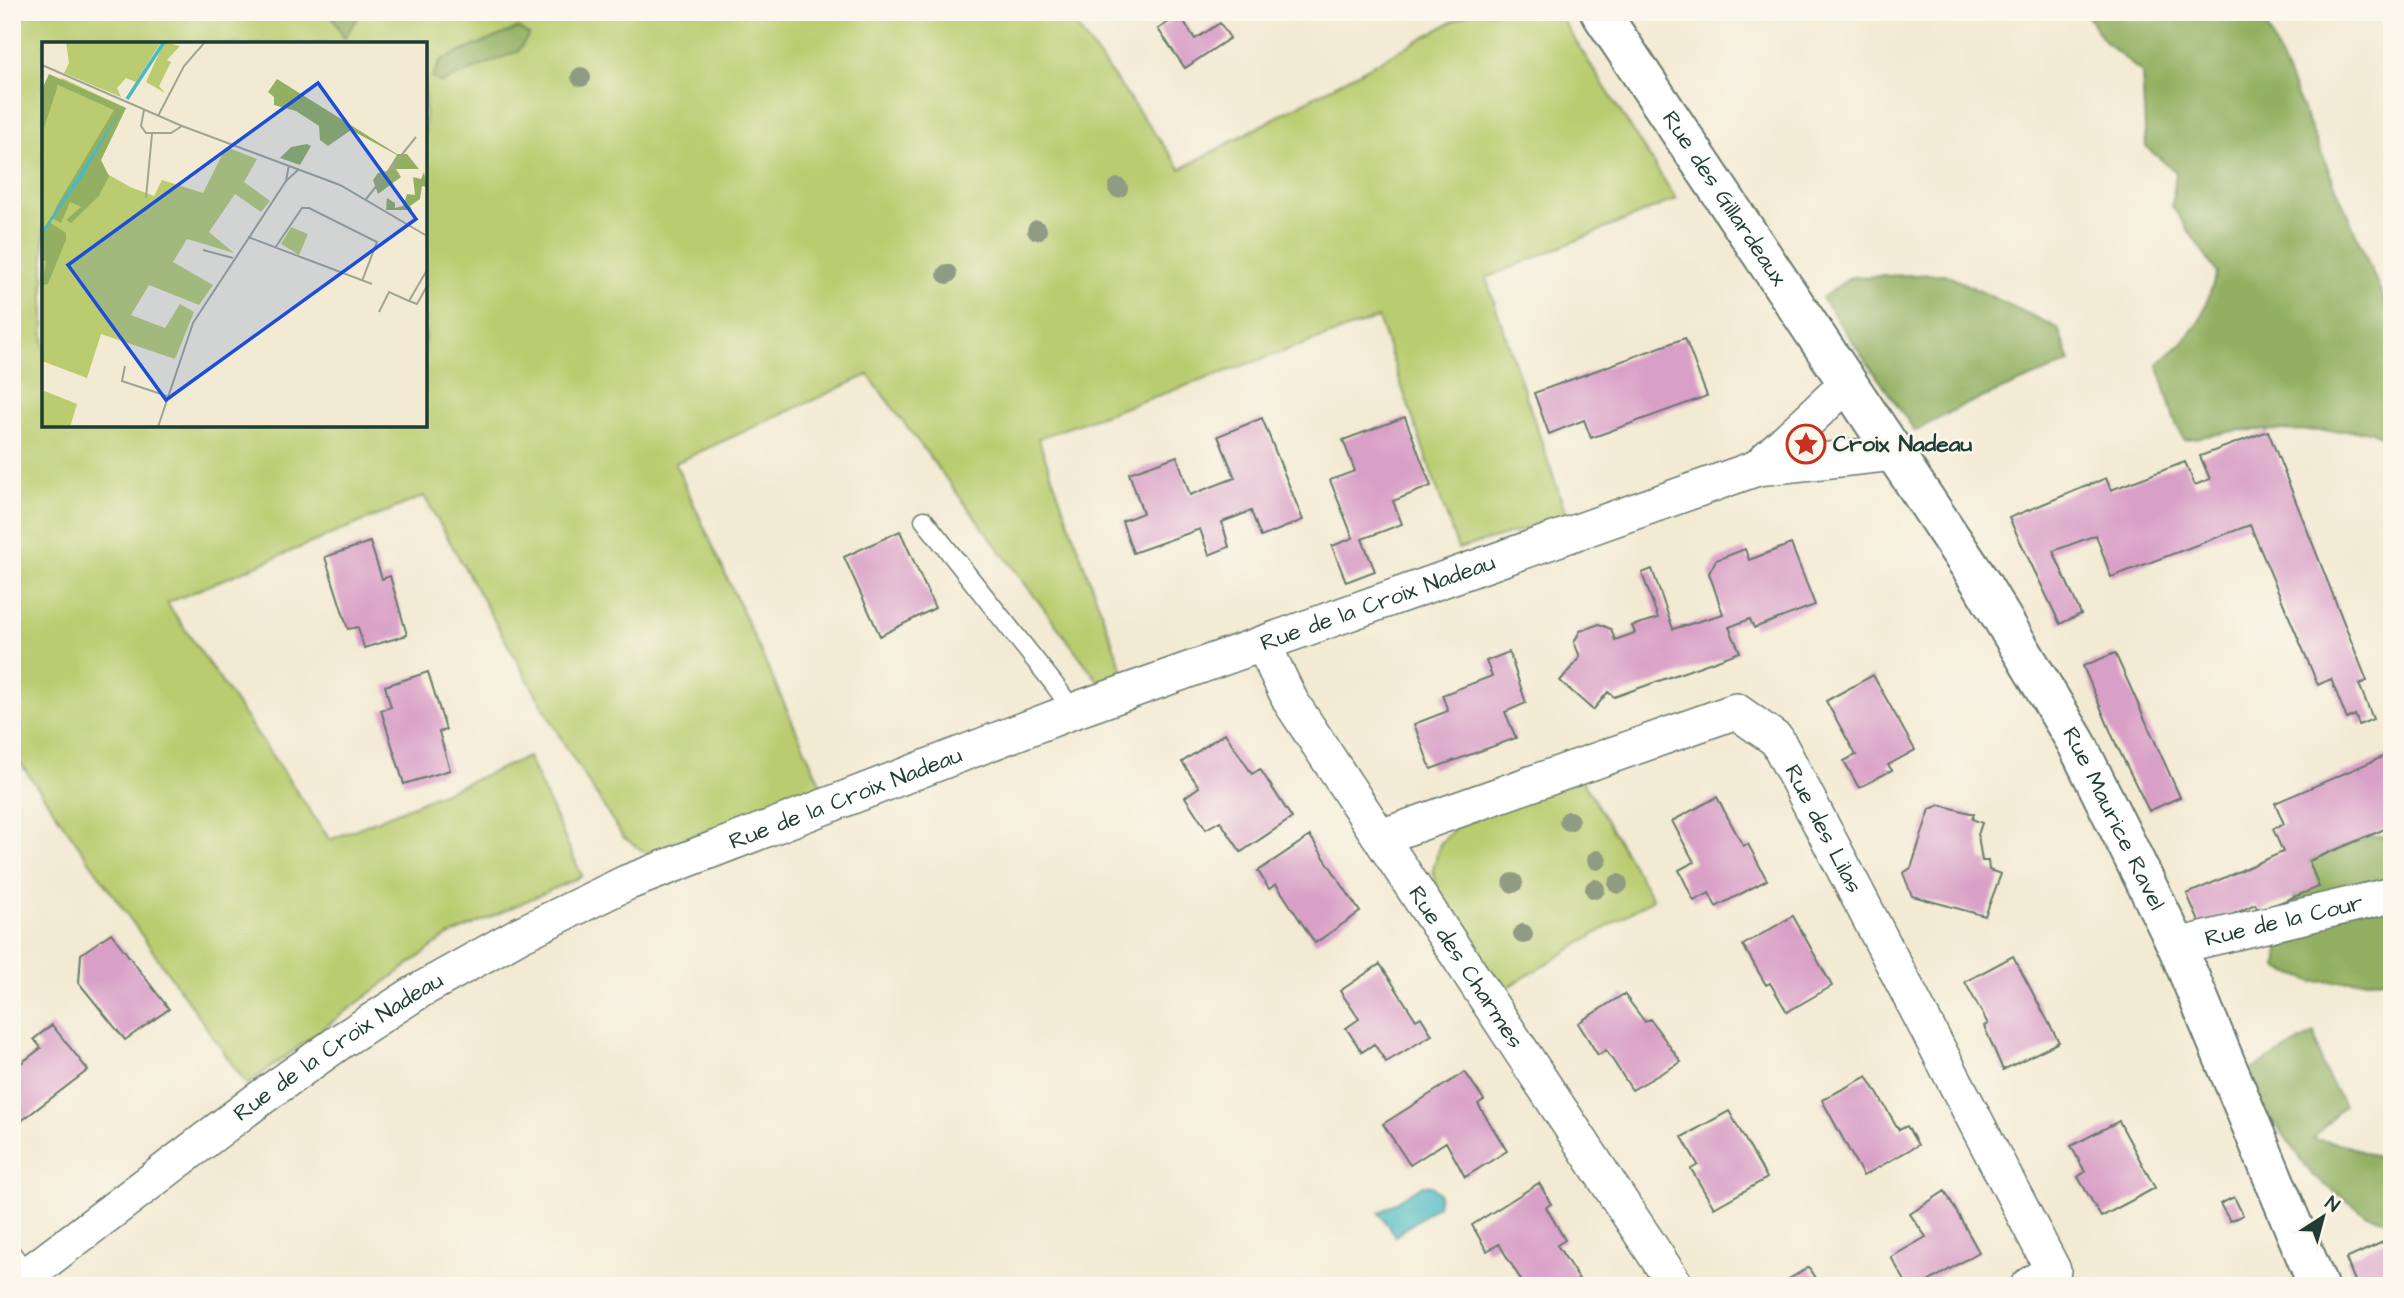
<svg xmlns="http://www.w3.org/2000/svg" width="2404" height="1298" font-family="'Architects Daughter',sans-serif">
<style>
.green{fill:#bacc6f;stroke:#6c8452;stroke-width:2;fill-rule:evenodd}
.forest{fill:#93b062;stroke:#59764b;stroke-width:2}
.water{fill:#4bb9c3;stroke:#357b7c;stroke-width:2}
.building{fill:#d9a0c7}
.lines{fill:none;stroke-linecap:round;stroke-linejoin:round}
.lane-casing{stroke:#697a6c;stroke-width:21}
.street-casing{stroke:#697a6c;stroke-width:38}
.secondary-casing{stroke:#697a6c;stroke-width:42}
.lane{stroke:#fff;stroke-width:18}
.street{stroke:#fff;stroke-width:35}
.secondary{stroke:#fff;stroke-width:38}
.tree{fill:#8f9b82}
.labels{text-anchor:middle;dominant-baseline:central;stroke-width:5;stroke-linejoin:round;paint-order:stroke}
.street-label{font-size:23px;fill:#1f3d34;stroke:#fbf7ec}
.poi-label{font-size:23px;font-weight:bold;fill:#1f3d34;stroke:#fbf7ec;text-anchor:start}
.inset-river{fill:none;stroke:#4bb9c3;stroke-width:3.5}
.inset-road{fill:none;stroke:#9ea593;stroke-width:2}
.view{fill:#1d4ed8;fill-opacity:0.15;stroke:#1d4ed8;stroke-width:3.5}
.inset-edge{fill:none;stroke:#1f3d34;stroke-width:3.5}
</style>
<rect width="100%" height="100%" fill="#fbf7ec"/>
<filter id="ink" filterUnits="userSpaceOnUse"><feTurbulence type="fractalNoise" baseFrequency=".0143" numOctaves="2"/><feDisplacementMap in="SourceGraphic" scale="14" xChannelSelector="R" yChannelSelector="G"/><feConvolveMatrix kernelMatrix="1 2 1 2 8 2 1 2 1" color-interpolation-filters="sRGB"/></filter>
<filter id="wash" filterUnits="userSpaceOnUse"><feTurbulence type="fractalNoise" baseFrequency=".00686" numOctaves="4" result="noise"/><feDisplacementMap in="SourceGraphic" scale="28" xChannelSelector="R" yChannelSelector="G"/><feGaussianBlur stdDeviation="1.57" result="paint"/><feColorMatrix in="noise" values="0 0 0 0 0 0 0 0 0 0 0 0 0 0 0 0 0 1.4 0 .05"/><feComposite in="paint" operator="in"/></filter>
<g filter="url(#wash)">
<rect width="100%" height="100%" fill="#f3ead3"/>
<!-- green -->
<path class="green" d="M12 12H1066L1181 169 1470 12H1557L1676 199 1486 278 1567 517 1458 549 1378 318 1038 438 1125 677 1102 686 868 375 675 463 822 787 646 853 623 837 563 742 424 496 167 603 330 840 528 757 582 876 446 937 247 1085 12 751ZM44 44H425V425H44Z
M1581 778 1653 899 1502 991 1438 895 1433 870 1440 844 1456 827Z"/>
<!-- forest -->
<path class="forest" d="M330 12H357L358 17 344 38Z
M2085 12H2261L2392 318V442L2370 431 2240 430 2184 440 2174 420 2158 364 2183 342 2200 320 2217 273 2172 206 2176 172 2146 147 2142 73 2105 42Z
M518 28 529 35 518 51 441 83 432 78 441 60Z
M1944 274 2058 328 2070 362 1960 407 1915 431 1822 298 1851 277Z
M2370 836 2392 838V979L2314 982 2277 968 2280 936 2309 861Z
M2315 1033 2322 1066 2344 1105 2313 1139 2342 1144 2379 1158 2392 1152V1221L2367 1215 2313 1176 2277 1125 2251 1105 2252 1069Z"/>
<!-- water -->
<path class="water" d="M1423 1185 1432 1186 1439 1193 1437 1206 1395 1236 1379 1213Z"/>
<g id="blocks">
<!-- building -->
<path class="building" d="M1180 15 1195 39 1220 23 1230 38 1185 68 1158 29Z
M1685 338 1707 396 1591 438 1584 420 1549 434 1534 393Z
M1405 417 1431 486 1393 501 1402 524 1362 539 1375 571 1346 582 1332 546 1353 538 1330 480 1355 471 1343 440Z
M1262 418 1303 520 1261 537 1251 511 1222 522 1229 547 1209 555 1200 529 1133 553 1122 521 1143 513 1129 473 1177 456 1190 495 1235 478 1218 436Z
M2268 431 2367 681 2359 684 2373 719 2359 725 2355 715 2347 719 2331 679 2318 685 2250 525 2111 577 2096 535 2053 551 2081 614 2060 624 2009 518 2106 478 2111 490 2185 462 2195 485 2210 479 2200 456Z
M900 531 935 608 880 636 844 557Z
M370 542 382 579 390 576 407 635 364 648 358 627 348 629 325 557Z
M1791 544 1815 605 1754 628 1750 619 1729 627 1740 652 1614 697 1608 692 1593 710 1560 681 1580 657 1574 642 1580 631 1599 624 1611 629 1615 640 1635 633 1632 626 1658 618 1642 573 1652 569 1673 629 1723 614 1709 573 1716 560 1745 549 1749 560Z
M1509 652 1526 703 1505 712 1516 738 1431 769 1414 724 1448 711 1442 695 1492 676 1486 661Z
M2115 653 2180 797 2149 811 2115 742 2083 666Z
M428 672 446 730 439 732 450 770 404 784 381 710 391 707 385 686Z
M1873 675 1915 750 1888 765 1892 770 1859 788 1844 761 1856 755 1826 701Z
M1225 733 1252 774 1260 769 1292 818 1241 852 1220 821 1206 829 1185 797 1199 787 1182 762Z
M2387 755 2392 766V826L2309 861 2319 887 2259 911 2255 904 2202 929 2187 894 2283 852 2273 829 2284 824 2275 803Z
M1717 797 1743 846 1748 844 1767 880 1716 907 1709 893 1694 901 1679 870 1694 862 1672 821Z
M1940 805 1974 814 1972 819 1982 823 1978 835 1982 861H1988L1989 870 2001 874 1985 916 1912 896 1903 873 1911 868 1930 809Z
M1310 836 1360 912 1315 943 1276 884 1269 889 1258 871Z
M1793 916 1832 986 1787 1012 1770 983 1766 985 1743 945Z
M111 933 169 1009 125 1040 79 983 81 954Z
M2013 956 2059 1042 2003 1070 1984 1026 1988 1024 1965 982Z
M1380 964 1416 1020 1421 1017 1432 1035 1386 1062 1374 1044 1362 1052 1346 1028 1359 1019 1340 991Z
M1624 994 1645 1022 1650 1019 1681 1062 1632 1090 1606 1050 1598 1055 1578 1023Z
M52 1025 88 1070 12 1128V1070L41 1048 34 1039Z
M1465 1072 1484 1100 1478 1104 1507 1151 1465 1177 1446 1142 1410 1165 1383 1124Z
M1867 1076 1899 1130 1907 1126 1918 1145 1863 1176 1822 1100Z
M1729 1111 1767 1178 1714 1208 1691 1169 1698 1165 1682 1137Z
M2119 1121 2155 1188 2101 1217 2078 1177 2085 1172 2071 1146Z
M1539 1183 1551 1204 1546 1207 1565 1240 1557 1245 1579 1279 1569 1286H1511L1521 1280 1499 1244 1487 1251 1472 1225Z
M1945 1191 1979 1252 1921 1286H1908L1891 1257 1926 1237 1910 1214Z
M2234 1197 2243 1215 2230 1221 2220 1204Z
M2385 1241 2392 1256V1286H2357L2346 1259Z
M1809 1267 1821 1286H1777Z"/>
</g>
</g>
<g filter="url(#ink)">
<use href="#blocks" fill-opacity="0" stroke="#697a6c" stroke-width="2"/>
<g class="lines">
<defs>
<path id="lane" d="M924 520 1054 684 1073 711
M12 1254 28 1275"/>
<g id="street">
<path d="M1847 384 1757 468 1894 453"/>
<path id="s1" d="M1263 644 1291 702 1676 1286"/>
<path id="s2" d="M1381 837 1736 711 1777 740 2053 1270 2028 1286"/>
<path id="s3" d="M2177 946 2392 895"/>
<path id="s4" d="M13 1286 258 1100 341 1041 417 992 521 934 626 883 1073 711 1757 468"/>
</g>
<g id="secondary">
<path id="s5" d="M1600 12 1981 583 2076 742 2177 946 2318 1286"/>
</g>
</defs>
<!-- lane casing -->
<use href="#lane" class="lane-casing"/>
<!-- street casing -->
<use href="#street" class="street-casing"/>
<!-- secondary casing -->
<use href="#secondary" class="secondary-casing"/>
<!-- lane -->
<use href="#lane" class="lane"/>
<!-- street -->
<use href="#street" class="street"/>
<!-- secondary -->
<use href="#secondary" class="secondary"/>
</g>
<!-- trees -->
<g class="tree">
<circle cx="581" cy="77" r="10"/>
<circle cx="1118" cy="188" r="10"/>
<circle cx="1037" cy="230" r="10"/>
<circle cx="947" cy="274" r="10"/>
<circle cx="1569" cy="821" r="10"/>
<circle cx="1597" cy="860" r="10"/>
<circle cx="1513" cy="883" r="10"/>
<circle cx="1618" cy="884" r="10"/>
<circle cx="1595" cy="889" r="10"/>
<circle cx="1523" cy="934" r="10"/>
</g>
</g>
<!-- icons -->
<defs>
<symbol id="sight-ring" viewBox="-11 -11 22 22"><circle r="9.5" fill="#fbf7ec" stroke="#c8321e" stroke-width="1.5"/><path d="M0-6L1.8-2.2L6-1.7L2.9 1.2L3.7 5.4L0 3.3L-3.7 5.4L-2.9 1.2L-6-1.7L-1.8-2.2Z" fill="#c8321e"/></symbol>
</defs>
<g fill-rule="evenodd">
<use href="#sight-ring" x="1784" y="422" width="44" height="44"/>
</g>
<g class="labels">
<!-- street labels -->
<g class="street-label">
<text stroke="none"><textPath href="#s5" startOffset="224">Rue des Gillardeaux</textPath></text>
<text stroke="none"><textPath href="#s4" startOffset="1538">Rue de la Croix Nadeau</textPath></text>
<text stroke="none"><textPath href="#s4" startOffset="971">Rue de la Croix Nadeau</textPath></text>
<text stroke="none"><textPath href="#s5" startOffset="957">Rue Maurice Ravel</textPath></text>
<text stroke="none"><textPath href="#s2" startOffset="527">Rue des Lilas</textPath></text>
<text stroke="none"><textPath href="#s3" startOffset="110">Rue de la Cour</textPath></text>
<text stroke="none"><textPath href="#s1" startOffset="382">Rue des Charmes</textPath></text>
<text stroke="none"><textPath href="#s4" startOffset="404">Rue de la Croix Nadeau</textPath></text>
</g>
<!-- poi labels -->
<g class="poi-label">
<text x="1833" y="444">Croix Nadeau</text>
</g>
</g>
<!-- overview -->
<g transform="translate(42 42)">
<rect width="385" height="385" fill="#f3ead3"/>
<path d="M24 0H119L94 40 84 36 75 46 79 55 22 31 27 21ZM122 0 138 4 125 18 129 20 117 44 123 51 104 40ZM20 36 84 66 55 126 88 145 112 154 120 138 161 151 184 105 215 117 202 140 228 159 219 170 193 152 167 190 192 211 145 197 131 220 171 243 157 263 107 243 89 273 123 286 138 262 152 270 133 317 59 292 45 336 0 319V75ZM249 185 266 192 257 213 239 202ZM0 348 35 362 28 385H0Z" fill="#bacc6f"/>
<path d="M7 32 84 66 59 118 67 134 57 154 29 181 24 178 39 165 28 160 19 181 10 176 14 165 72 68 16 43 0 92V47ZM235 37 355 112H365L377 127H354L359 135 336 152 331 138 336 131 345 129 355 113 309 88 286 104 278 98 277 84 254 69 232 63V55L226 50ZM265 102 269 104 258 123 238 116 249 105ZM382 130 385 145 380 144 378 157 368 164 370 168H344L345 156 353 161V166L361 164 365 152 373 153 371 135 379 137ZM7 180 24 191V198L6 242 0 243 4 219 0 218V187Z" fill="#93b062"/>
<path d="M82 63 42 132 0 193V189Z" fill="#4bb9c3"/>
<path class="inset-river" d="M85 57 122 0"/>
<path class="inset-road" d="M0 23 140 84 298 143 385 194M102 68 99 84 104 91H129L140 84M116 74 142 24 163 0M247 123 244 139 257 127M104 156 110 92M324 157 374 95M206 195 330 242M233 206 260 166H267L335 200 320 239M161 208 191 216M385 228 367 259 375 262 385 244M337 270 347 250 367 259M83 324 80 339 125 354M116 385 151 281 244 139"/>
<path class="view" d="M276 41 374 177 124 358 26 223Z"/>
<rect width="385" height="385" class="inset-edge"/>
</g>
<!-- margin -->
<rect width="2404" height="1298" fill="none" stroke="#fbf7ec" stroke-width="42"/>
<!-- north arrow -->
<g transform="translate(2323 1217) rotate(36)" stroke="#fbf7ec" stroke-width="5" paint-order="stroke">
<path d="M0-5L12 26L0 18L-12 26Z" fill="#1f3d34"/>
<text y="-10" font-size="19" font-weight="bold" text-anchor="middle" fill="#1f3d34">N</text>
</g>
</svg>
